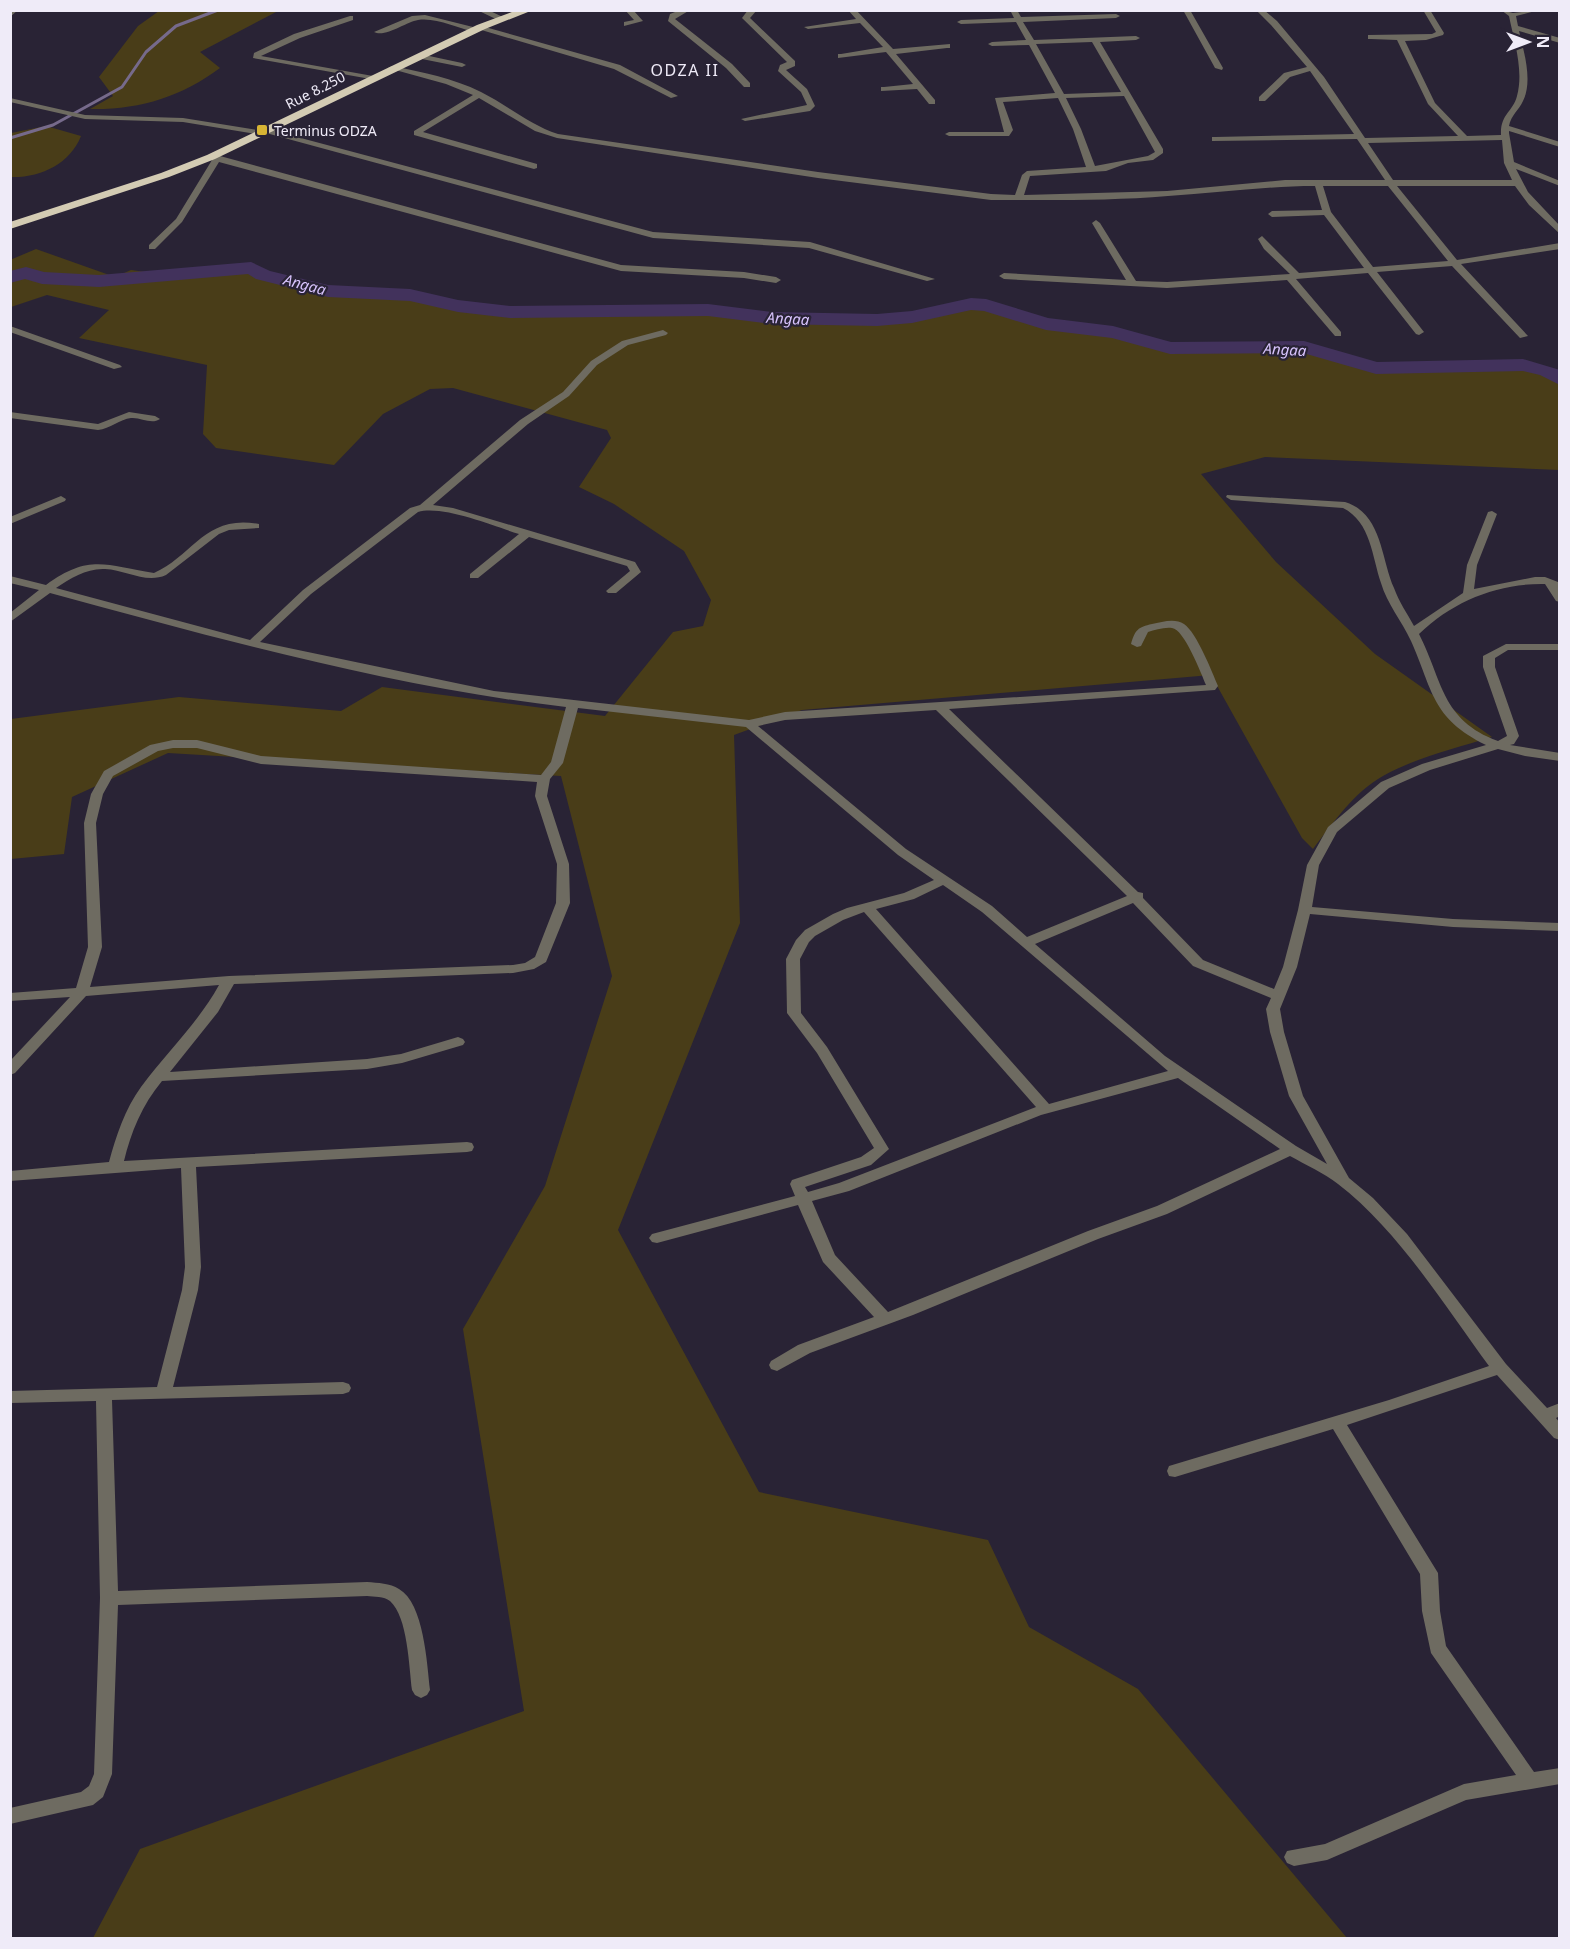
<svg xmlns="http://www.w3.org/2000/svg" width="1570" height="1949" font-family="'Noto Sans',sans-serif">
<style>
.green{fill:#493d18}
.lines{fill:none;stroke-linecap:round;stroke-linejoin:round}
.stream{stroke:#766a8b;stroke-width:3}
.river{fill:#42325c;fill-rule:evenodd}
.street{fill:#6e6b61;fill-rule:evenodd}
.highway{fill:#d3cbb3;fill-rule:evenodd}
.poi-dot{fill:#d7b434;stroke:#292335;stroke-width:2}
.labels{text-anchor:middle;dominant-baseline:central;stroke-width:4.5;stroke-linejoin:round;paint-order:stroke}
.far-street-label{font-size:14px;fill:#efebf8;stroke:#292335}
.far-poi-label{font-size:14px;fill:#efebf8;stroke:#292335;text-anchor:start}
.far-water-label{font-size:15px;font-style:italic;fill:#d7c3fc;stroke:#292335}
.far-quarter-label{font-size:16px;letter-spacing:1.5px;fill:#efebf8;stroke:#292335}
</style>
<rect width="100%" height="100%" fill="#292335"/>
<!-- green -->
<path class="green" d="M159 11H278L200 52 220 68C181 97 139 110 90 109L113 96 99 77 138 26Z
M46 126 81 136C70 164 40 178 11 177V133Z
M36 249 115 277 131 270 160 274 251 268 263 275 328 291 410 295 458 306 510 312 708 310 772 318 877 320 912 317 971 304 986 305 1046 324 1113 332 1170 348 1304 347 1376 368 1523 365 1547 371 1559 370V470L1265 457 1201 474 1276 562 1375 654 1492 737C1456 748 1417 757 1383 776 1354 792 1333 823 1313 849L1302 838 1211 675 802 710 734 735 740 923 618 1230 759 1492 988 1540 1029 1627 1138 1689 1347 1938H93L140 1849 524 1711 463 1329 545 1186 612 976 561 776 168 753 72 797 64 854 11 859V719L179 697 341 711 382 687 605 716 673 632 703 626 711 600 684 551 614 504 579 487 611 438 607 430 453 388 430 389 383 414 334 465 216 448 203 434 207 365 79 338 109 310 47 295 11 307 10 260Z"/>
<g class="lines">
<!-- stream -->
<path class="stream" d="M10 138 53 125 122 87 146 52 176 26 218 10"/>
<!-- river -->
<path class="river" d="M251 262 270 271 328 285 410 289 458 300 510 306 708 304 772 312 877 314 912 311 971 298 986 299 1048 318 1113 326 1171 342 1304 341 1377 362 1523 359 1560 370V385L1540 375 1523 371 1376 374 1303 353 1170 354 1112 338 1046 330 984 311 971 310 912 323 877 326 772 324 708 316 510 318 458 312 410 301 328 297 256 279 248 274 99 287 42 284 25 279 10 283V271L26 267 44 272 99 275Z"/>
<!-- street -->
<path class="street" d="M10 10H18L10 17Z
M477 10H488L507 19 500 21Z
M625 10H633L643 21 624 26V22L634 20Z
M680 10H690L675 19 732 64 750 83V87H744L726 68 668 21 670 14Z
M748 10H757L750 18 795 61V66L786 70 807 89 815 106 810 111 745 121 741 119 807 105 801 92 778 71 780 65 787 62 742 18Z
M848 10H856L893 49 950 44V48H947L896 54 935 100V104H929L917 89 881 91V87H884L913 84 886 52 838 58V54H841L883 47 860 23 808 29 804 27 856 19Z
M1010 10H1017L1021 17 1116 14 1120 16 1116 18 1023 22 1034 40 1136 36 1140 38 1136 40 1100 42 1163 149V153L1153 160 1128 163 1106 171 1030 176 1024 195 1167 191 1285 180H1385L1357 139 1212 141V137H1215L1354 134 1310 71 1290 77 1265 101H1259V97L1284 73 1307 67 1271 25 1256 10H1264L1277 21 1324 77 1365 138 1458 136 1428 104 1397 40 1371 39H1368V35L1432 34 1436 32 1423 10H1430L1444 33 1443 35 1426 40 1405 41 1435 103 1467 136 1501 135C1500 114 1513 112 1517 96 1524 70 1514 41 1509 16L1501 10 1513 13 1539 10 1516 16 1518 26 1560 38V43L1519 31C1524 52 1533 81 1523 101 1519 110 1511 115 1509 126L1560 142V147L1509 131V133L1514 162 1560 181V186L1516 169 1528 192 1560 226V234L1529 205 1515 186H1397L1457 260 1560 243V249L1461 264 1528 336 1520 338 1452 266 1377 272 1424 332 1419 335 1416 334 1368 273 1296 279 1341 332V336H1335L1287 280 1167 288 1004 279 999 276 1004 273 1126 280 1092 223 1096 220 1100 223 1136 281 1167 282 1290 274 1264 249 1258 239 1262 236 1299 273 1364 268 1324 215 1272 217 1268 214 1272 211 1322 210 1315 186C1266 186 1217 193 1168 196 1109 201 1049 200 991 200L818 178 557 138 535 131 479 98 423 132 537 164V168L534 169 414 135V131L473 95 446 84 388 68 392 66C422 72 453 78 481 92 507 105 530 125 558 134L818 172 991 194 1015 195 1022 175 1027 171 1086 167 1073 129 1058 98 1003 102 1013 130 1009 136H949L945 134 949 132H1004L995 98 1055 93 1029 45 992 46 988 44 992 42 1026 40 1016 22 961 24 957 22 961 20 1014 18ZM1092 42 1121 92 1064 94 1036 44ZM1124 96 1155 152 1148 156 1095 166 1081 129 1066 98ZM1502 140 1504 163 1512 180H1393L1368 143ZM1323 186H1388L1448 261 1373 267 1331 212Z
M1183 10H1190L1223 68 1222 70 1215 68Z
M425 15 477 28 478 30 474 32C458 28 435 17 418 20 406 22 385 38 374 32L412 16Z
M350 16H353V20L300 38 261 56 373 76 377 78 376 80 253 58 254 53 294 34Z
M478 25 620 65 678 96 671 98 614 69 478 29Z
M420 54 462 63 466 65 462 67 417 58 416 56Z
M10 98 85 115 183 118 263 131 267 129 653 232 810 242 935 279 927 281 809 248 653 238 266 133 262 135 183 122 85 119 10 102Z
M208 155 220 156 621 265 744 272 776 277 781 280 776 283 744 278 621 271 219 162 182 222 155 249H149V245L176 219 212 160 208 159Z
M10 326 120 365 122 367 114 369 10 332Z
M663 330 668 333 666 335 628 345 597 365 569 396 528 424 433 505 453 508 635 562 641 572 616 593H608L606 591 630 571 627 566 529 537 478 578H470V574L519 534C493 526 443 505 418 512L311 594 260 642 494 691 749 720 785 712 1206 685C1201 673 1184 629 1172 628 1164 627 1155 630 1148 632L1141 646 1137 647 1131 644C1135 630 1138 627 1152 624 1162 622 1175 618 1184 624 1197 633 1212 672 1218 686L1215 690 949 709 1138 892 1143 893V898L1203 960 1274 989 1283 967 1298 910 1307 865 1328 827 1381 782 1422 764 1486 745C1431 718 1433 690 1411 641 1402 621 1387 604 1381 583 1372 557 1371 522 1343 508L1231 500 1226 497 1227 495 1345 502C1382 513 1381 559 1394 588 1399 602 1407 613 1414 626L1463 593 1467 565 1488 512 1492 511 1497 514 1477 565 1474 589 1535 577H1545L1558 582 1560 602 1556 601 1545 584C1498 583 1453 601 1419 634 1443 681 1441 720 1498 741L1507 736 1483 667V656L1506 644H1560V650H1508L1495 658V667L1519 736 1514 744 1510 745 1560 753V761L1525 756 1498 749 1430 770 1389 788 1337 832 1319 865 1312 907 1453 919 1560 923V931L1453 927 1310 914 1297 967 1280 1009 1284 1032 1303 1096 1349 1178 1373 1198 1407 1234 1506 1364 1547 1408 1560 1403V1416L1556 1418 1560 1423V1440L1554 1438 1497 1375 1347 1425 1438 1573 1440 1611 1446 1646 1534 1772 1560 1768V1784L1466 1800 1327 1860 1294 1866 1287 1863 1284 1857 1287 1851 1325 1844 1464 1784 1516 1775 1431 1653 1422 1611 1420 1574 1333 1429 1175 1477 1169 1476 1167 1471 1169 1466 1389 1400 1489 1366C1445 1306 1397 1229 1338 1184 1324 1173 1306 1165 1290 1156L1167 1214 1098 1239 913 1315 810 1353 777 1371 771 1369 769 1365 771 1361 798 1345 874 1317 823 1262 798 1205 657 1243 652 1242 649 1238 652 1234 795 1196 790 1184 792 1180 861 1157 874 1148 817 1053 787 1013 786 959 796 940 805 930 833 914 847 908 904 893 934 880 898 855 746 727 578 708 563 763 550 779 547 796 569 864 570 903 546 962 534 969 513 973 234 984 218 1012 170 1072 367 1059 401 1054 458 1037 463 1039 465 1042 463 1045 402 1063 367 1069 162 1081C142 1105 131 1132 124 1161L467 1142 472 1143 474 1147 472 1151 467 1152 196 1167 201 1267 198 1290 173 1387 343 1382 349 1384 351 1388 349 1392 343 1394 112 1400 118 1591 367 1582C378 1583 390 1583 399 1589 424 1603 427 1664 430 1690L427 1695 421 1698 415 1695 412 1690C409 1667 408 1617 390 1601 384 1596 374 1597 367 1596L118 1605 112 1774 103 1797 93 1805 10 1824V1808L81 1792 89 1786 94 1774 100 1598 96 1401 10 1403V1391L157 1387 182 1290 185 1267 181 1168 10 1181V1171L109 1162C116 1136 125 1109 141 1087 167 1052 198 1023 219 985L86 996 15 1073 10 1075V1061L70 997 10 1001V993L76 988 88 947 84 823 91 794 104 771 150 745 173 740H197L261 756 541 775 551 762 566 707C391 687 220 639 50 593L10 622V613L39 590 10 583V576L46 585C90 553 106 566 154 573 194 555 205 514 259 524V528L229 530 219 534 166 575C146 584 126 570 105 569 87 568 71 578 56 588L250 640 303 590 410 508 420 505 520 420 563 392 591 361 622 341ZM936 710 1127 896 1027 937 992 906 906 849 758 726 785 720ZM173 748H197L261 764 537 782 535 796 557 864 556 903 535 957 525 963 513 965 229 976 90 987 102 947 96 823 103 794 113 776 158 751ZM943 885 982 912 1168 1071 1049 1104 876 909 914 899ZM1133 903 1193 966 1271 998 1266 1009 1270 1032 1289 1096 1327 1164 1296 1146 1165 1056 1035 944ZM864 912 1036 1107 839 1183 808 1192 805 1187 871 1165 889 1149 827 1047 801 1013 800 959 809 942 815 936 843 920ZM1178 1078 1280 1149 1157 1206 1088 1231 888 1312 835 1255 812 1201 849 1191 1041 1115Z
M10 412 98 424 129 412 155 416 160 419C151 425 141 417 131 418 120 419 110 429 98 430L10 418Z
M61 496 66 499 65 501 10 524V517Z"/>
<!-- highway -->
<path class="highway" d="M517 10H533L485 29 215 159 169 177 10 229V222L161 173 207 155 477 25Z"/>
</g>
<!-- markers -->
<rect class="poi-dot" x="256" y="124" width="12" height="12" rx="3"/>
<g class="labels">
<!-- far-street labels -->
<g class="far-street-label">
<text transform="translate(315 90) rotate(-27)">Rue 8.250</text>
</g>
<!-- far-poi labels -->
<g class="far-poi-label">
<text x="274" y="130">Terminus ODZA</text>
</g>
<!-- far-water labels -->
<g class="far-water-label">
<text transform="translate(305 284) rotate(15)">Angaa</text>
<text transform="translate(788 318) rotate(3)">Angaa</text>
<text transform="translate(1285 349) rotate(3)">Angaa</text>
</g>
<!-- far-quarter labels -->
<g class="far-quarter-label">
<text x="685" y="70">ODZA II</text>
</g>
</g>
<!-- border -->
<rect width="1570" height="1949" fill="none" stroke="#efebf8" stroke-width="24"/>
<!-- north arrow -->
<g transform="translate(1528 42) rotate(90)" stroke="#292335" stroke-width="4.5" paint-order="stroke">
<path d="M0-4.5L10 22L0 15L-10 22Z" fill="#efebf8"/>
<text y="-9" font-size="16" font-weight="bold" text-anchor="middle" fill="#efebf8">N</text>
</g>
</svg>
